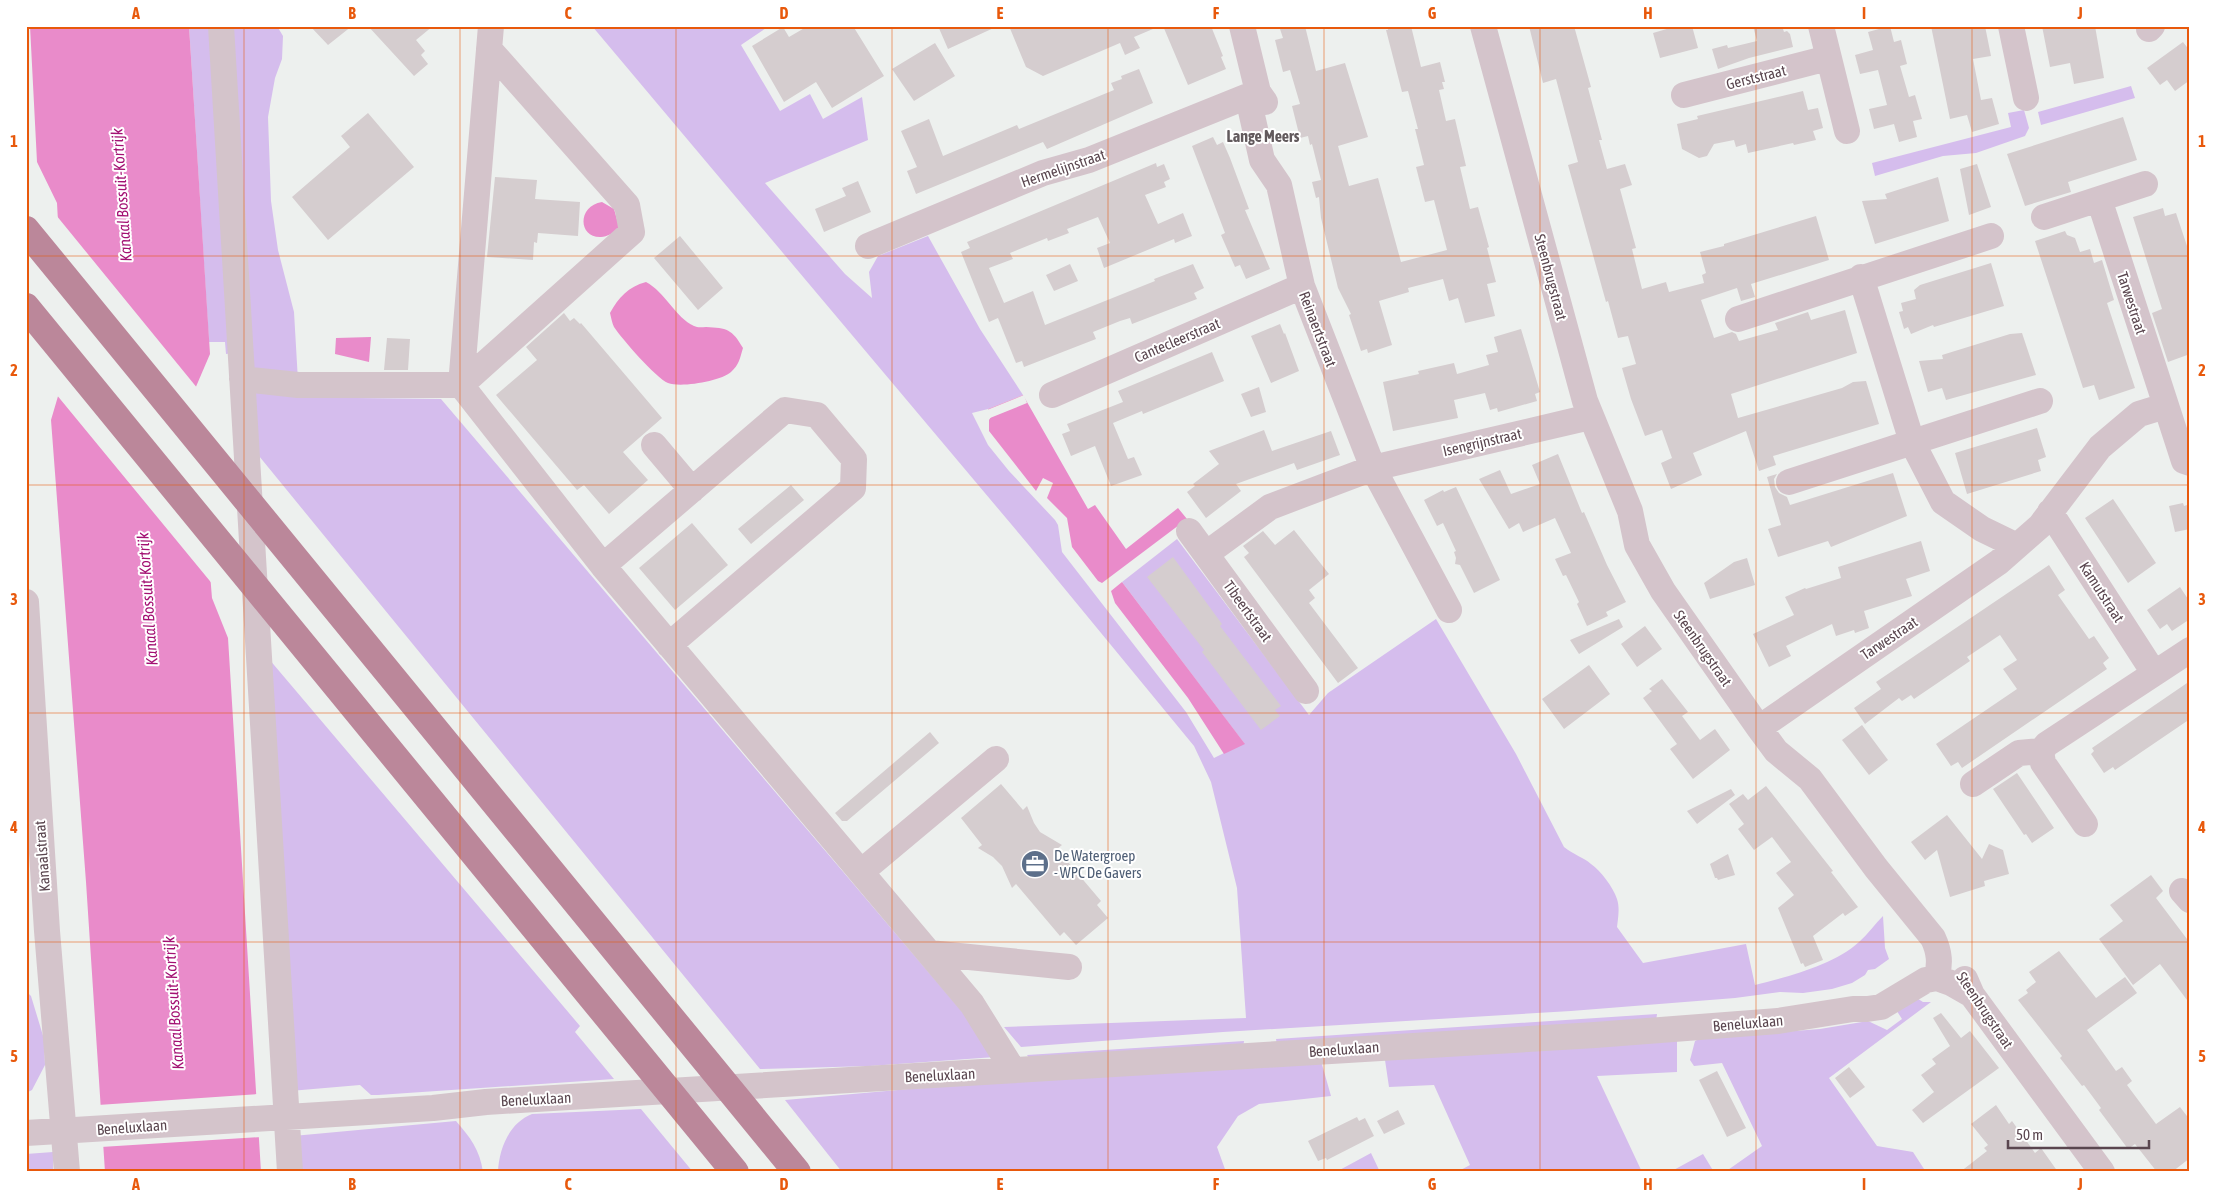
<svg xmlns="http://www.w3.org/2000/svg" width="2216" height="1198" font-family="'Asap Condensed',sans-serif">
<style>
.green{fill:#d5bded}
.water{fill:#e98bca}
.pier{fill:#edf0ee}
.building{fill:#d5cdcf}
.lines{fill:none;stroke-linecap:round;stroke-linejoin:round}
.minor{stroke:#d4c4cb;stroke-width:26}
.highway{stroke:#bb879a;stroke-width:28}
.grid{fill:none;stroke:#e8590c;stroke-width:1;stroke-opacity:0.55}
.labels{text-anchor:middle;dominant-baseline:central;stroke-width:4;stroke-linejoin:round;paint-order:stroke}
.street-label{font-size:15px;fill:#5a464f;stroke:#fff}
.service-label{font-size:15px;fill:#4e5e75;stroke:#fff;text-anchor:start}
.neighbourhood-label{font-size:16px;font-weight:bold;fill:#625a5d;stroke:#fff}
.water-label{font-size:16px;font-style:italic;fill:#a31173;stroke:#fff}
.neatline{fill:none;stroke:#e8590c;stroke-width:2}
.grid-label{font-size:16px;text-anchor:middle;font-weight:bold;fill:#e8590c}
</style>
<rect width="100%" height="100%" fill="#edf0ee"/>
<!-- green -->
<path class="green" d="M189 26H216L234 353 226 354 225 342H209Z
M232 26H277L283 36 282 59 275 78 268 117 271 201 278 250 294 312 298 381 248 374Z
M592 26H769L741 45 780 111 810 94 823 119 862 97 868 140 765 183 845 274 872 298 869 272 878 256 928 236 980 329 1023 395 988 409 972 413 988 445 1009 471 1055 520 1058 525 1062 552 1186 712 1214 758 1244 743 1122 582 1177 539 1309 715 1328 693 1436 619 1516 754 1564 847C1574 855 1583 857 1591 864 1601 871 1613 887 1617 899 1620 908 1618 918 1617 927L1643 963 1746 944 1755 985C1787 977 1834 965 1859 942 1868 934 1875 924 1883 916L1885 948 1889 959 1875 969 1868 970 1865 975 1852 983 1832 989 1803 993 1780 992 1735 998 1571 1011 1223 1032 1021 1047 1004 1027 1246 1018 1237 888 1211 782 1194 746 1027 543Z
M2131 86 2135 98 2041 125 2038 112Z
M2024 110 2029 128 2025 136 1976 153 1943 156 1875 176 1872 163 2011 127 2008 113Z
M247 386 357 398 441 399 976 1028 995 1057 870 1066 760 1069 259 456Z
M263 652 580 1026 575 1032 614 1079 378 1095H371L360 1085 290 1091Z
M26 991 31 996 44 1039 45 1065 32 1090 26 1093Z
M1915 997 1923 1002H1931L1829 1078 1877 1146 1913 1152 1926 1172H1725L1762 1146 1722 1063 1694 1066 1690 1060 1695 1041 1701 1038 1820 1029 1868 1021 1887 1030 1902 1019 1893 1005Z
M1657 1014 1656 1022 1277 1045 1276 1039Z
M1244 1041 1243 1049 1032 1062 1027 1055Z
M1677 1041V1072L1597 1076 1642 1172H1457L1470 1165 1434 1085 1389 1087 1385 1060Z
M1321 1061 1331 1096 1259 1104 1238 1116 1217 1147 1226 1172H842L785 1100 909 1089Z
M641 1109 693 1172H498C499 1149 509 1123 532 1114Z
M456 1121C470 1137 480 1150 483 1172H295L293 1136Z
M53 1152V1172H26V1154Z
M1371 1153 1380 1172H1336Z
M1703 1154 1714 1172H1669H1670Z"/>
<!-- water -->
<path class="water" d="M30 26H189L210 354 195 389 212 598 228 638 261 1172H105L86 882 51 420 66 369 57 203 37 162Z
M602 202 614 209 620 230C614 232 607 237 601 237 578 238 577 206 602 202Z
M646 282C665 292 676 318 694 326 698 328 702 327 706 327 727 328 732 329 743 348 740 358 739 365 731 372 721 381 681 388 668 383 656 378 622 339 614 327 612 323 611 317 610 313 619 297 628 287 646 282Z
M371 337 369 362 335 354 336 338Z
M1023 395 1088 509 1095 505 1126 549 1178 508 1187 519 1102 583 1098 581 1072 547 1067 518 1047 498 1053 483 1043 478 1036 491 989 431V420L991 417 988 409Z
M1122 582 1245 744 1224 754 1188 698 1115 603 1111 591Z"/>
<!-- pier -->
<path class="pier" d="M56 215 198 389 214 586 56 394 63 368Z
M1024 395 1027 403 990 418 987 410Z
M258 1094 262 1137 101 1147 98 1105Z"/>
<!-- building -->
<path class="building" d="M310 26H352L328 45Z
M368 26H433L416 40 425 51 421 55 428 64 414 76Z
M808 26H853L884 76 832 108 816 82 784 102 752 46 783 27 789 37Z
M938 26H998L948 49Z
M1009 26H1160L1134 37 1140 48 1125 55 1120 43 1043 76 1026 67Z
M1163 26H1211L1223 56 1221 57 1226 69 1188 85Z
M1292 26H1305L1316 71 1345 63 1368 137 1338 146 1349 186 1378 178 1401 262 1447 250 1434 200 1425 202 1416 167 1424 165 1415 129H1418L1408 91 1402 92 1386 30H1388L1387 26H1411L1421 67 1440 62 1445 82H1442L1444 89 1439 90 1446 121 1455 119 1466 166 1460 167 1470 209 1478 207 1489 247 1487 248 1496 282 1487 284 1495 316 1465 323 1458 298 1449 301 1443 279 1408 288 1409 292 1379 301 1392 345 1368 353 1367 349 1361 351 1349 315 1351 314 1338 288 1321 218 1319 197 1316 198 1312 182 1321 180 1312 144 1310 145 1308 136 1300 138 1292 106 1300 104 1290 70 1283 72 1275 40 1283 38 1280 29Z
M1529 26H1574L1591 87 1588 88 1602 140H1599L1607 169 1625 164 1632 185 1620 189 1636 248 1632 249 1642 289 1666 282 1669 292 1704 283 1702 275 1706 273 1700 252 1724 246V244L1816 216 1829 260 1751 284 1755 297 1741 301 1737 288 1701 300 1714 338 1732 332 1736 334 1739 341 1778 330 1775 323 1808 312 1811 320 1845 310 1857 353 1731 394 1738 418 1842 388 1853 382 1866 381 1879 424 1773 456 1776 465 1759 471 1746 431 1693 453 1702 475 1671 489 1661 463 1672 458 1662 430 1645 436 1631 399 1622 368 1636 364 1628 336 1618 338 1608 301 1606 302 1568 165 1578 162 1556 79 1543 83Z
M1677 26H1692L1698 48 1660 58 1653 33Z
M1753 26H1782L1784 32 1787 31 1790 34 1793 47 1749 58 1718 69 1712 49 1727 45 1728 48 1757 41Z
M1890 26 1894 42 1901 40 1907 64 1900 66 1909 97 1915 95 1922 119 1913 121 1917 137 1899 142 1894 124 1874 129 1869 109 1887 105 1878 70 1860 74 1855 55 1873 50 1868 32Z
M1931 26H1985L1991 56 1973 59 1981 100 1992 98 1999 124 1972 132 1967 115 1950 119Z
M2042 26H2095L2104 78 2074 84 2070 63 2050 67Z
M2183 42 2190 51V80L2175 91 2167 80 2160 85 2147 68Z
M935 43 955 76 914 101 892 69Z
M1139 69 1153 103 1047 149 1043 142 916 194 907 171 917 167 901 131 929 119 943 156 1017 125 1019 129 1114 90 1111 83 1122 79 1121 76Z
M1803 91 1808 110 1818 108 1823 128 1813 131 1816 140 1794 145 1793 143 1748 153 1746 144 1736 147 1734 140 1714 144 1707 156 1699 158 1682 149 1677 124 1698 119 1697 116Z
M368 113 414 167 328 240 292 197 350 147 341 136Z
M2123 117 2137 160 2068 182 2071 192 2025 206 2007 154Z
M1213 137 1217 145 1223 142 1230 158 1249 209 1245 210 1270 269 1246 279 1240 265 1235 267 1221 235 1225 233 1192 146Z
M1156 163 1157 167 1164 164 1170 179 1164 182 1166 187 1145 195 1158 224 1183 213 1192 236 1175 243 1174 239 1104 268 1097 248 1110 243 1098 217 1067 229 1069 233 1048 241 1047 238 1010 253 1013 259 989 268 1004 303 1033 291 1045 325 1155 281 1154 279 1193 264 1204 288 1194 293 1197 299 1132 324 1130 318 1120 321 1093 332 1096 339 1024 367 1022 361 1016 363 998 318 989 322 961 252 970 248 967 242Z
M1977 164 1991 207 1969 215 1960 169Z
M495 177 537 180 535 199 580 202 578 236 538 233 537 243 534 242 533 260 487 257Z
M1938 177 1949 221 1875 244 1862 201 1887 199 1885 194Z
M858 181 871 212 824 232 815 209 846 196 842 188Z
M2163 208 2165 216 2176 213 2190 255V354L2168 362 2152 313 2162 309 2133 217Z
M2065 231 2067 235 2075 238 2080 252 2090 249 2094 263 2102 260 2114 300 2107 303 2135 388 2099 400 2094 385 2083 388 2035 241Z
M680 236 723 288 698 310 654 258Z
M1991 263 2004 306 1934 327 1933 325 1911 334 1908 327 1904 329 1899 312 1903 311 1901 303 1916 299 1914 290 1920 285Z
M1070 264 1078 281 1054 291 1046 275Z
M564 313 570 321 574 318 580 324 581 323 662 418 623 452 648 480 609 514 584 485 577 490 496 395 537 360 526 347Z
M1280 324 1284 334 1285 333 1299 371 1271 383 1251 336Z
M1521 329 1540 392 1535 394 1537 401 1498 412 1497 408 1490 410 1485 393 1454 400 1458 418 1393 431 1383 382 1419 374 1418 371 1454 363 1457 374 1489 365 1486 355 1498 352 1494 337Z
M2022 333 2036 375 1946 400 1942 388 1928 392 1919 361 1943 359 1942 355 2010 334Z
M387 338 410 339 408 370H384Z
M1212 352 1224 381 1143 414 1142 411 1113 423 1128 459 1134 457 1142 475 1111 486 1095 446 1071 456 1062 434 1070 431 1067 424 1123 402 1118 391Z
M1259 387 1266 412 1251 417 1241 394Z
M2037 428 2046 457 2038 460 2041 471 1967 494 1955 453Z
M1264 430 1272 451 1331 431 1340 455 1297 470 1294 463 1236 484 1241 491 1206 518 1187 492 1195 486 1193 484 1219 464 1209 451Z
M1558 454 1582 513 1584 512 1607 565 1626 602 1606 612 1608 616 1587 626 1577 604 1579 602 1566 575 1563 576 1555 559 1571 553 1555 518 1523 532 1519 523 1509 529 1479 479 1500 470 1511 494 1540 484 1532 465Z
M1893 473 1907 516 1831 547 1828 541 1778 557 1768 529 1781 525 1767 477 1777 474 1774 479 1775 487 1779 493 1787 497 1790 505Z
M791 485 804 500 751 544 738 529Z
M1456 487 1500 580 1474 593 1460 565 1455 564 1456 558 1454 552 1456 551 1443 523 1437 526 1424 500 1443 490 1444 492Z
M2113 499 2156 563 2128 583 2085 518Z
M2183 503 2184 506 2190 504V529L2175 532 2169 506Z
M692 523 728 565 675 610 639 568Z
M1294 530 1329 574 1309 590 1315 598 1309 603 1358 668 1338 683 1244 557 1249 553 1243 546 1263 531 1275 545Z
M1921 541 1930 571 1906 579 1912 596 1864 611 1869 628 1855 633 1854 630 1836 636 1832 624 1796 641 1786 646 1791 656 1769 667 1753 634 1794 615 1785 597 1805 588 1806 589 1841 578 1838 567Z
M1173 557 1222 624 1220 626 1281 706 1275 710 1280 716 1261 730 1202 652 1204 650 1147 577Z
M1747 558 1755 585 1710 599 1704 583 1734 562Z
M2049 565 2065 590 2058 595 2089 639 2094 636 2109 658 2103 663 2107 669 1962 768 1958 762 1951 766 1936 744 2017 689 2003 669 2017 660 2000 635 1967 657 1970 661 1914 699 1911 695 1902 701 1899 698 1865 724 1854 708 1881 689 1876 682Z
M2180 587 2190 602V619L2172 631 2167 624 2160 629 2147 610Z
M1619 619 1623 627 1579 654 1570 640Z
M1645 626 1662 649 1637 667 1621 644Z
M1589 665 1610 694 1564 729 1542 699Z
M1662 679 1688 712 1682 716 1700 740 1715 729 1730 750 1693 779 1670 749 1677 744 1643 698 1652 691 1649 689Z
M2190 681V719L2115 770 2113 767 2104 773 2091 754 2094 751 2092 748Z
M1862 725 1888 760 1869 775 1842 740Z
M930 732 939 743 847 821H842L835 813Z
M2017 773 2054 828 2032 843 2026 834 2024 835 1993 789Z
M1001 784 1023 810 1027 806 1034 823 1040 832 1062 845 1057 849 1101 901 1097 905 1108 918 1076 945 1064 932 1060 936 1016 884 1012 888 1002 866 993 857 978 848 982 845 961 818Z
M1766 786 1833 871 1831 872 1858 907 1845 916 1843 913 1813 936 1823 960 1805 967 1803 963 1801 964 1778 908 1794 895 1776 873 1791 862 1772 837 1754 850 1738 829 1744 824 1729 804 1743 794 1748 800Z
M1731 789 1735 795 1697 824 1687 811Z
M1947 815 1982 859 1989 844 2003 850 2009 874 1984 881 1985 886 1950 897 1937 850 1925 860 1911 842Z
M1728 854 1735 875 1718 880 1717 878H1715L1710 864Z
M2151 875 2163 891 2156 898 2190 943V1004L2160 964 2133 985 2099 939 2123 921 2110 905Z
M2059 951 2096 998 2125 977 2137 993 2087 1030 2116 1071 2122 1067 2132 1081 2127 1085 2156 1124 2180 1107 2190 1120V1158L2172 1172H2157L2135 1144 2128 1149 2099 1110 2101 1108 2084 1085 2082 1086 2060 1058 2062 1056 2018 1000 2028 993 2026 990 2036 982 2029 972Z
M1941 1013 1961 1038 1970 1031 1999 1068 1923 1123 1912 1110 1934 1092 1921 1075 1936 1064 1932 1059 1950 1046 1933 1018Z
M1849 1067 1865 1087 1850 1098 1835 1078Z
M1717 1071 1746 1128 1727 1137 1699 1080Z
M1996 1105 2009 1124 2012 1121 2035 1153 2041 1148 2058 1172H1960L1987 1151 1984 1148 1988 1145 1971 1124Z
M1398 1110 1405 1124 1384 1134 1377 1121Z
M1357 1117 1359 1121 1365 1118 1374 1136 1327 1160 1326 1158 1318 1161 1308 1141Z"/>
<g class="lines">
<!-- minor -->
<path class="minor" d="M221 26 290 1172
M491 26 461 385 603 566 972 1004 1013 1070
M1242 26 1258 92 1251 111 1262 160 1279 185 1302 286 1373 468 1449 610
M1483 26 1585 401 1630 511 1637 545 1663 591 1759 728 1776 751 1810 779 1876 868 1933 938C1940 953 1940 963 1937 978
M1821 26 1847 131
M2011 26 2026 98
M2149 29 2152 26
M1684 95 1828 58
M2099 199 2184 461 2190 463
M2044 217 2145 184
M868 246 1043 173 1089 160 1258 92 1265 102
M1861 277 1912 442 1943 502 1982 529 2017 546
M1738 319 1991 236
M242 379 298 385H461L632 232 627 205 489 49
M1052 395 1302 286
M654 445 692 490
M1789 482 2040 401
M2050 512 2154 673
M1189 531 1306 691
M1206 554 1270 507 1373 468 1590 417
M603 566 785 410 817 415 854 459 853 488 669 645
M26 602 47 931 67 1172
M1759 728 1999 562 2040 526 2100 447 2139 414 2165 406
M1973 784 2019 753 2041 751
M2085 824 2043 763 2041 751 2047 744 2190 650
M861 872 996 759
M2182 891 2190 900
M929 953 1069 967
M1965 979 1972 995 2102 1172
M26 1133 433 1108 486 1102 1595 1035 1778 1021 1853 1009H1867L1881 1007 1926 980 1937 978 1951 983 1972 995"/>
<!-- highway -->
<path class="highway" d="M26 230 797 1172
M26 307 735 1172"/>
</g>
<!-- grid -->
<path class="grid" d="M244 26V1172M460 26V1172M676 26V1172M892 26V1172M1108 26V1172M1324 26V1172M1540 26V1172M1756 26V1172M1972 26V1172M26 256H2190M26 485H2190M26 713H2190M26 942H2190"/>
<!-- icons -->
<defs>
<symbol id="office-disc" viewBox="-11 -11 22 22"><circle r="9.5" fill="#5c6f8a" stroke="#fff"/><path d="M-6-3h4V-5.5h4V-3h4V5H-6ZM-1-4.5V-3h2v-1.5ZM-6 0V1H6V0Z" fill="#fff"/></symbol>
</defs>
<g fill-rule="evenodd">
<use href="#office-disc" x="1019" y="848" width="32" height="32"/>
</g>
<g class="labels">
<!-- street labels -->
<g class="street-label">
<text transform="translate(1756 77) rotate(-14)">Gerststraat</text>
<text transform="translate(1063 168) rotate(-19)">Hermelijnstraat</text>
<text transform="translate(1551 277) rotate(75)">Steenbrugstraat</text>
<text transform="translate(2132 303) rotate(72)">Tarwestraat</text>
<text transform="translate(1318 329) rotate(69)">Reinaertstraat</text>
<text transform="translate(1177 340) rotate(-23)">Cantecleerstraat</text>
<text transform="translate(1482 442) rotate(-13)">Isengrijnstraat</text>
<text transform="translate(2102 592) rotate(57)">Kamutstraat</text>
<text transform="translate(1248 611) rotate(54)">Tibeertstraat</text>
<text transform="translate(1889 638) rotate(-34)">Tarwestraat</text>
<text transform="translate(1703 648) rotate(55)">Steenbrugstraat</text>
<text transform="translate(42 856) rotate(-94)">Kanaalstraat</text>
<text transform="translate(1985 1010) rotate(56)">Steenbrugstraat</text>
<text transform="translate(1748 1023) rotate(-5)">Beneluxlaan</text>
<text transform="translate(1344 1049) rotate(-4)">Beneluxlaan</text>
<text transform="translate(940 1075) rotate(-3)">Beneluxlaan</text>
<text transform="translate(536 1099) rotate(-3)">Beneluxlaan</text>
<text transform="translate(132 1127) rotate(-4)">Beneluxlaan</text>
</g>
<!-- service labels -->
<g class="service-label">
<text x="1054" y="855">De Watergroep<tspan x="1054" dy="17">- WPC De Gavers</tspan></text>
</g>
<!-- neighbourhood labels -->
<g class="neighbourhood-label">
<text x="1263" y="136">Lange Meers</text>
</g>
<!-- water labels -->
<g class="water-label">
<text transform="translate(121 195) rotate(-94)">Kanaal Bossuit-Kortrijk</text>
<text transform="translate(147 599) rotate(-94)">Kanaal Bossuit-Kortrijk</text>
<text transform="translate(173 1003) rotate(-94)">Kanaal Bossuit-Kortrijk</text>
</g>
</g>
<!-- border -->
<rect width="2216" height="1198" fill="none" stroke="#ffffff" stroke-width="55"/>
<!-- scale -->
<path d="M2008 1140v8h141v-8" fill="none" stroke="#5a464f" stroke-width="2.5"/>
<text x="2016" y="1140" font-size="15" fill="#5a464f" stroke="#ffffff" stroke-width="4" paint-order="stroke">50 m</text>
<rect x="28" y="28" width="2160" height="1142" class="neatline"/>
<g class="grid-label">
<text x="136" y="19">A</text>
<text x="352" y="19">B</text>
<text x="568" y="19">C</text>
<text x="784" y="19">D</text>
<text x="1000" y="19">E</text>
<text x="1216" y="19">F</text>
<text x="1432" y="19">G</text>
<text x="1648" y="19">H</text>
<text x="1864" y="19">I</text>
<text x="2080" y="19">J</text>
<text x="14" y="147">1</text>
<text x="2202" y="147">1</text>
<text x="14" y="376">2</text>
<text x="2202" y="376">2</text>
<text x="14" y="605">3</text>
<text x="2202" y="605">3</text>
<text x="14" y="833">4</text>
<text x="2202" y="833">4</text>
<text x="14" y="1062">5</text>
<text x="2202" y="1062">5</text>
<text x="136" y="1190">A</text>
<text x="352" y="1190">B</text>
<text x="568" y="1190">C</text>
<text x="784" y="1190">D</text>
<text x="1000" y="1190">E</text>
<text x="1216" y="1190">F</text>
<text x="1432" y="1190">G</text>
<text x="1648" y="1190">H</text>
<text x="1864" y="1190">I</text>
<text x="2080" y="1190">J</text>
</g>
</svg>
